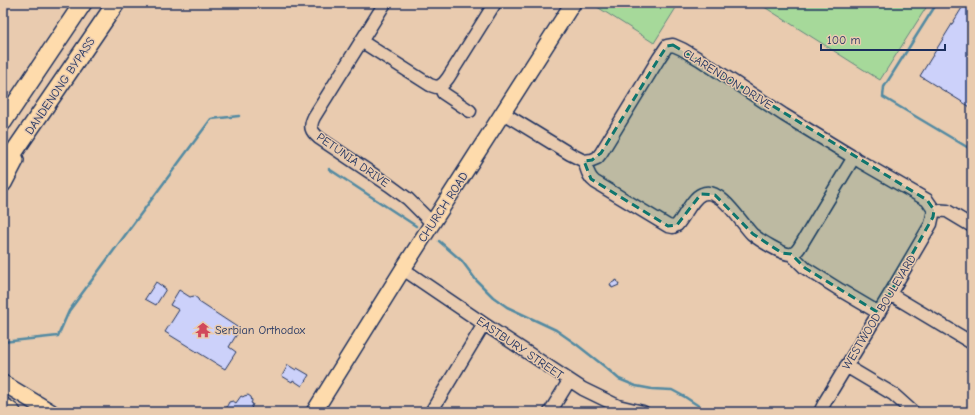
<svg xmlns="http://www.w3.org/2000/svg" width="975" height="415" font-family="'Comic Neue',sans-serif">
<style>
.green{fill:#a6d99a;stroke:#60847c}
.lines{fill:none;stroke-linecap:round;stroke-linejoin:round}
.stream{stroke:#528aa2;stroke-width:2.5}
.building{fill:#ccd1fa;stroke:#1b2f5e}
.minor-casing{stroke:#1b2f5e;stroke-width:15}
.major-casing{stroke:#1b2f5e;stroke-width:18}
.highway-casing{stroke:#1b2f5e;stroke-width:20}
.minor{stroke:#e9cbaf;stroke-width:12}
.major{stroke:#fedbac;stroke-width:15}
.highway{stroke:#fedbac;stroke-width:17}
.marked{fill:#0f766e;fill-opacity:0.2;stroke:#0f766e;stroke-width:3;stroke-dasharray:8 5;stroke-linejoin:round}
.labels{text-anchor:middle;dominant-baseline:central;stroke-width:3;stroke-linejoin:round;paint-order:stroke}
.street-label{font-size:12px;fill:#1b2f5e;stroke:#e9cbaf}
.poi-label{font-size:12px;fill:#1b2f5e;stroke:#e9cbaf;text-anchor:start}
</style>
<rect width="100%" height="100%" fill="#e9cbaf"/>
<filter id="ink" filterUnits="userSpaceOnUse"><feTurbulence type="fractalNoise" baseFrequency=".025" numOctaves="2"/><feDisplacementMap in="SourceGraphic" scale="8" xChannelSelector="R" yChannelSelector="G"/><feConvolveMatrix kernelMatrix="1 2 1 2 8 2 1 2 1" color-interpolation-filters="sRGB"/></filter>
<g filter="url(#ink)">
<!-- green -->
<path class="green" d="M591 3H679L654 43Z
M758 3H929L880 80Z"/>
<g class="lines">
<!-- stream -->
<path class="stream" d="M937 3 884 87 883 97 972 150
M329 169 416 226
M439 241 462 261 476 280 493 297 507 307 556 330 576 344 604 366 619 379 636 386 652 389 672 390 685 397 708 412
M3 342 58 336 69 311 211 119 239 116"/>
</g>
<!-- building -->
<path class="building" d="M965 3H972V108L920 76Z
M617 280 619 285 612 288 610 284Z
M156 282 166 289 156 305 145 299Z
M179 290 190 297 194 296 198 299 199 302 240 329 229 347 236 352 225 369 165 332 179 310 170 305Z
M288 365 296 370 297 368 309 375 302 386 293 380 292 382 282 376Z
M248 395 251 397 252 401 251 403 253 404 250 411 251 412H229L230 411 228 410 227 406 229 402 233 401 236 403 241 396 243 397 244 396Z"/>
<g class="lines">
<defs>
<path id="minor" d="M385 3 314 117C309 127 311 131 319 138L389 185 408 199 432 223
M361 41 430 85 436 87 440 86
M440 86 444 83 448 78 495 3
M440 86 443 93 470 111
M503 113 570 154 584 161 592 160 597 158 601 153 659 58 667 46 673 45 682 49 699 59 784 115 861 162 927 200 934 210
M584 161C587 169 588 177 595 182L668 226 673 227 677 225C685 216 692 198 702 194 720 186 741 223 752 234 758 239 784 256 792 254 795 253 797 251 799 248L854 157
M934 210 947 211 972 226
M791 254 805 268 840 290 879 313
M403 269 484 324 583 389 618 406 643 412
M890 294 972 343
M846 366 893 394 913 412
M431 412 484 324
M550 412 569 381
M820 412 826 400 890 294 931 224 934 210"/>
<path id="major" d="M3 383 51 412
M3 405 13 412
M314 412 403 269 573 3"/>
<path id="highway" d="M3 122 83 3
M3 168 116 3
M3 183 15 160"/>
</defs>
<!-- minor casing -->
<use href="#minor" class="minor-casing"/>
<!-- major casing -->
<use href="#major" class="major-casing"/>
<!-- highway casing -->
<use href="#highway" class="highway-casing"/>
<!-- minor -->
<use href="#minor" class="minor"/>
<!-- major -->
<use href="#major" class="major"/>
<!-- highway -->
<use href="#highway" class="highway"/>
</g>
</g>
<!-- marked area -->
<path class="marked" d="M673 45 927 200 934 210 933 217 879 313 805 268 791 254 782 253 753 234 715 195 701 194 677 225 668 226 591 179 584 161 592 160 601 153 659 58 667 46Z"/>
<!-- icons -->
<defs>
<symbol id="temple-bare" viewBox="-9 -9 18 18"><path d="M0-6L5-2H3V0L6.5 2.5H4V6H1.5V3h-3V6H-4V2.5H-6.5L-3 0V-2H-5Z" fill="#d1495b" stroke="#e9cbaf" stroke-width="2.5" paint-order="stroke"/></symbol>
</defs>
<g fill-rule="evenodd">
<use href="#temple-bare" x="192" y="319" width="22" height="22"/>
</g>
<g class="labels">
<!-- street labels -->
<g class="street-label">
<text transform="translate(728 79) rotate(32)">CLARENDON DRIVE</text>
<text transform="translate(60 86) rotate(-56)">DANDENONG BYPASS</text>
<text transform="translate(353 160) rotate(35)">PETUNIA DRIVE</text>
<text transform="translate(443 207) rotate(-57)">CHURCH ROAD</text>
<text transform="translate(879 312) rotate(-59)">WESTWOOD BOULEVARD</text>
<text transform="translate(520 348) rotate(34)">EASTBURY STREET</text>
</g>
<!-- poi labels -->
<g class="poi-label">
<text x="215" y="330">Serbian Orthodox</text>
</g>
</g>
<!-- margin -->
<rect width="975" height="415" fill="none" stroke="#e9cbaf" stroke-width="16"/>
<rect x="8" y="8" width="959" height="399" fill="none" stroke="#1b2f5e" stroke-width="1.5" filter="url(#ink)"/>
<!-- scale -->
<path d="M821 44v6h124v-6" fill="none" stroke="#1b2f5e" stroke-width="2"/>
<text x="827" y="44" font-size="12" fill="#1b2f5e" stroke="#e9cbaf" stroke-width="3" paint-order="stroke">100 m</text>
</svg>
